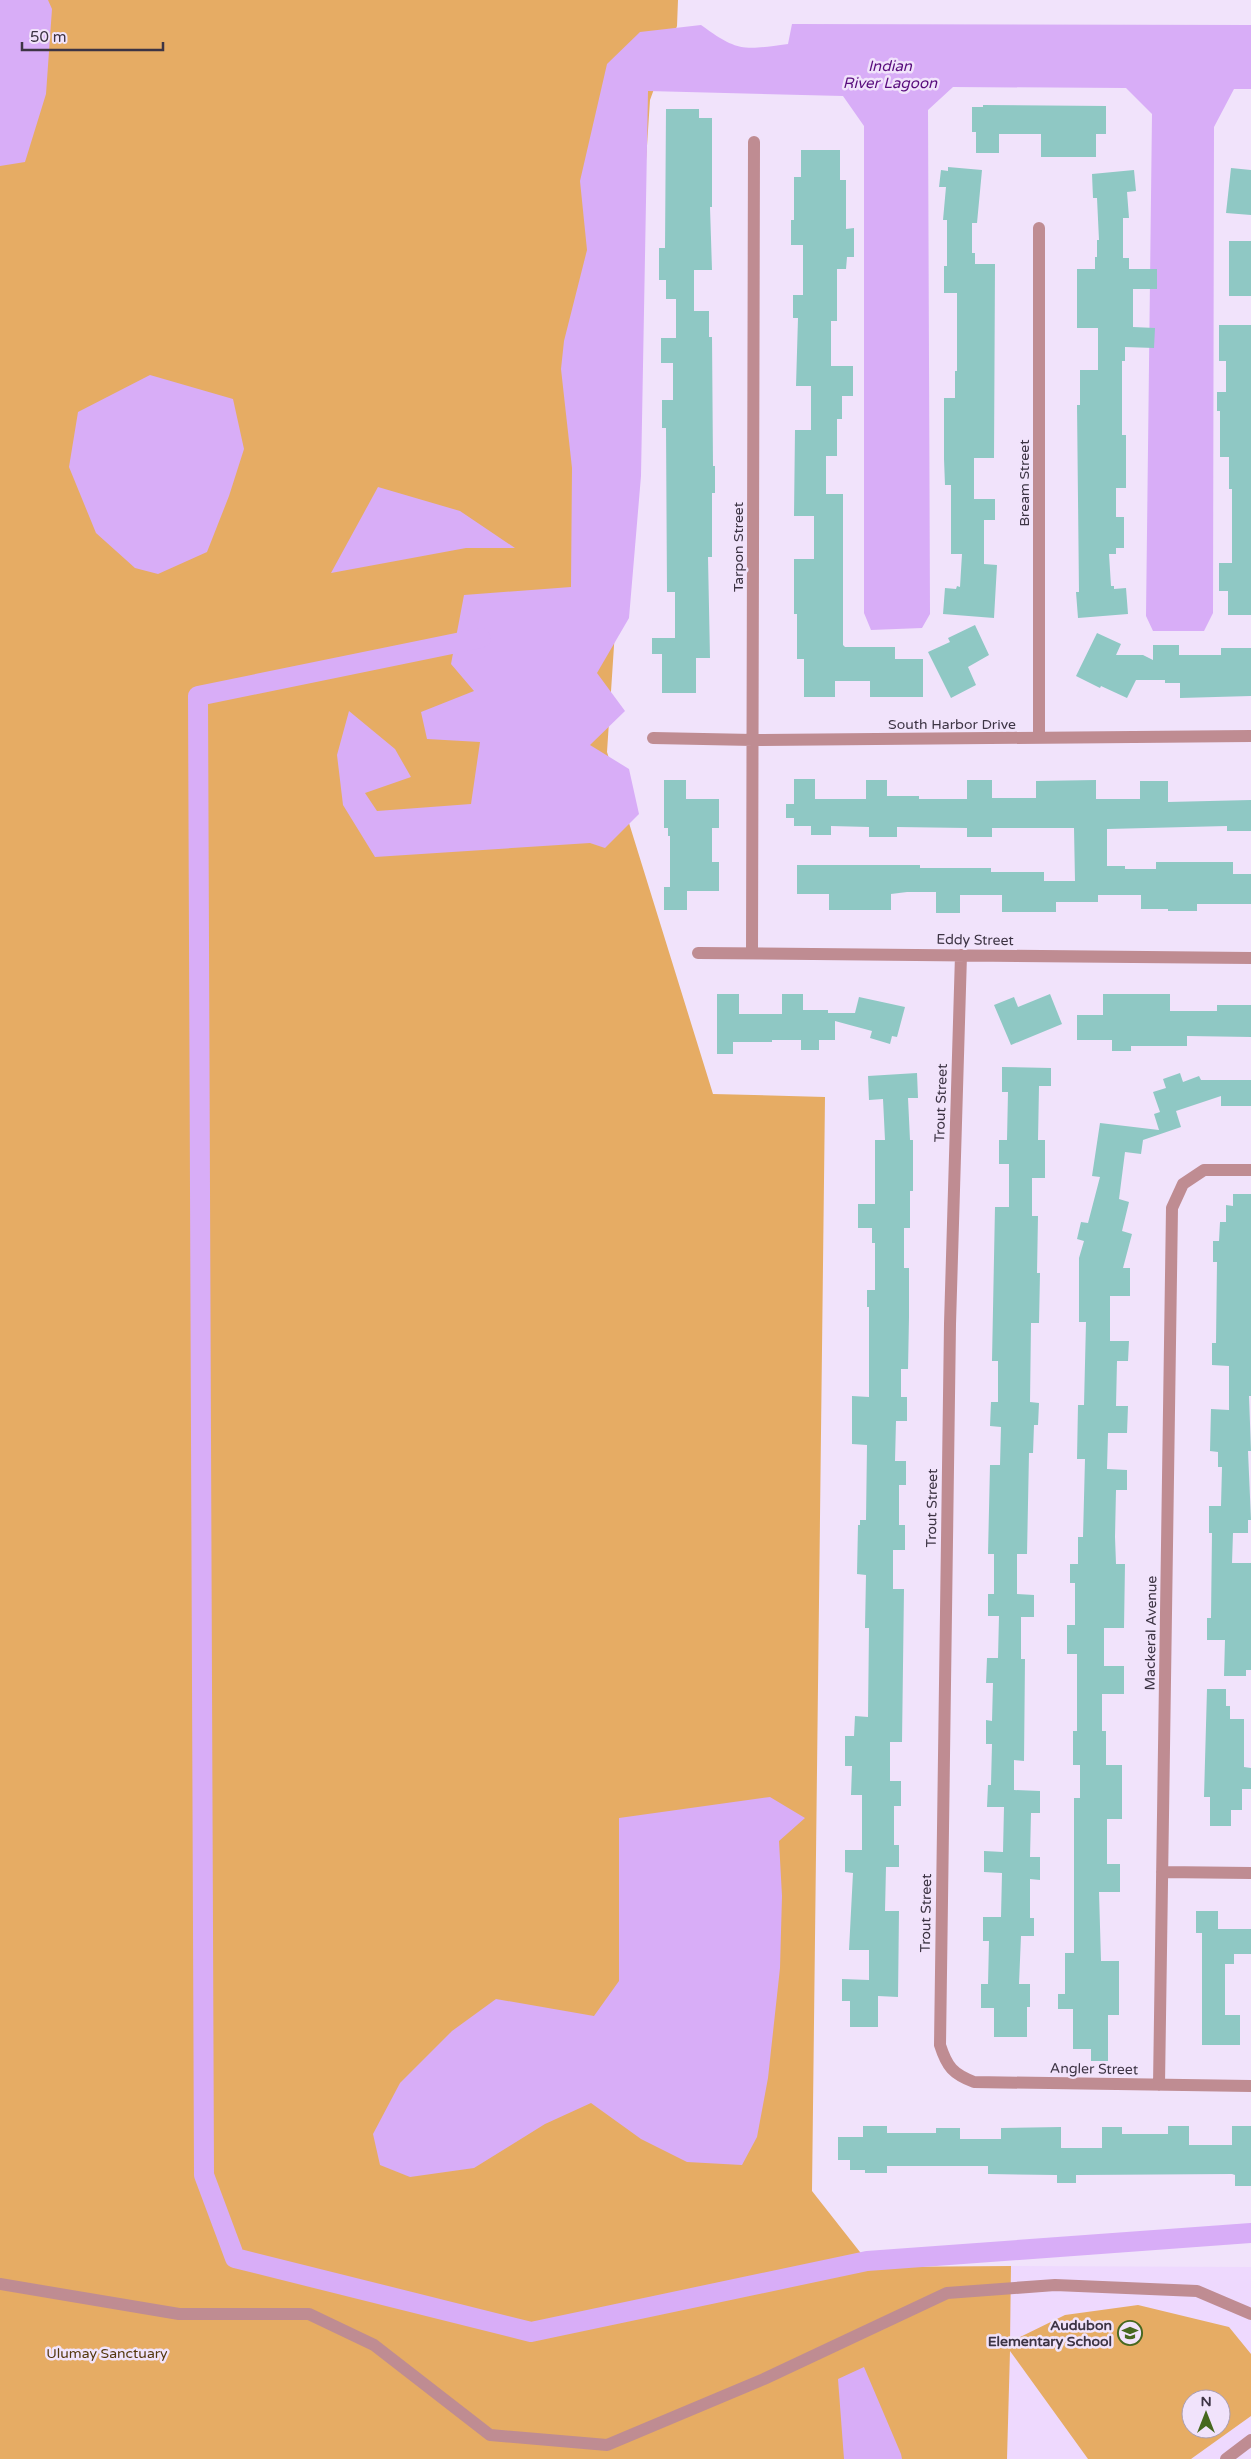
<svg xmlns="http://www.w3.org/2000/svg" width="1251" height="2459" font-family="'Varela Round',sans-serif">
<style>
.built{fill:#eed9fe;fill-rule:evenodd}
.green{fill:#e6ac64;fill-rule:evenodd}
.water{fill:#d8adf7}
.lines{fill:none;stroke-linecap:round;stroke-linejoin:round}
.canal{stroke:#d8adf7;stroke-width:20}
.building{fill:#8fc8c4}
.minor{stroke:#bf8c92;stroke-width:12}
.labels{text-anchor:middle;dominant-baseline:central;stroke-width:5;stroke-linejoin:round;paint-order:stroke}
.street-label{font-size:14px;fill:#3d3444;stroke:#f1e3fb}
.poi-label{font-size:14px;font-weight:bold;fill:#3d3444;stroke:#f1e3fb;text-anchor:end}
.park-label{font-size:14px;fill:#54370e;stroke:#f1e3fb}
.water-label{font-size:15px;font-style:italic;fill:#580c7c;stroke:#f1e3fb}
</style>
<rect width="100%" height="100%" fill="#f1e3fb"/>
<!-- built -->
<path class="built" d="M1011 2266 1251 2267V2459H1007ZM1191 2399H1221V2429H1191Z"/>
<!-- green -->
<path class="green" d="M0 0H678L677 26 650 100 607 752 713 1094 825 1097 812 2191 867 2261 879 2267 1011 2266 1010 2342 1065 2315 1138 2305 1229 2327 1251 2354V2416L1191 2459H1088L1010 2351 1007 2459H0ZM1191 2399H1221V2429H1191Z"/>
<!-- water -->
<path class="water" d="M0 0H48L52 9 46 94 25 162 0 166Z
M792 24 1251 25V89H1234L1214 127 1213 613 1204 631H1153L1146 616 1152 114 1126 88 953 87 928 110 930 614 922 628 871 630 864 613V126L843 96 648 91 641 476 629 618 597 673 625 711 590 745 629 769 639 814 605 848 590 843 375 857 343 805 337 755 349 711 395 749 411 777 365 793 377 811 471 804 480 742 427 739 421 712 474 691 451 664 464 595 571 587 572 468 561 369 564 341 587 250 580 181 607 64 640 32 701 25C738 52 743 50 788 44Z
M150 375 233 399 244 449 229 496 207 552 158 574 135 568 96 533 69 467 78 412Z
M378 487 460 511 515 548H466L331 573Z
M770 1797 805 1818 779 1841 782 1896 780 1968 768 2078 757 2137 742 2165 687 2162 641 2139 591 2103 545 2124 474 2168 410 2177 380 2165 373 2134 400 2083 452 2031 496 1999 594 2016 619 1981V1818Z
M864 2367 901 2454 902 2459H844L838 2379Z"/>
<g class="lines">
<!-- canal -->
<path class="canal" d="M481 638 198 696 204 2175 235 2258 531 2332 867 2261 1251 2233"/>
</g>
<!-- building -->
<path class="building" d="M983 105 1106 106V134H1096V157H1041V134H999V153H976V132H972V107H983Z
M666 109H699V118H712V207H710L712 270H694V311H709V337H712L713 466H715V493H712V557H708L710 658H696V693H662V654H652V638H675V592H667L666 428H662V400H673V363H661V338H676V299H666V280H659V248H665Z
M801 150H840V180H846V229L854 228V257H847L846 269H837V321H831V366H853V396H842V419H837V456H826V494H843V645L845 647H895V659H923V697H870V681H835V697H804V659H797V614H794V559H814V516H794L795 430H811V386H796L798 318H793V295H803V245H791V220H794V177H801Z
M948 167 982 170 977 223H972V253H975V264H995L994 458H974V499H995V520H984V564L997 565 994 618 943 614 945 588 956 589 957 586 960 587 962 554H951V485H945L944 459V398H955V371H957V293H944V266H947V220H943L946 187H939L941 170 948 171Z
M1231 168 1251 170V215L1226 213Z
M1134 170 1136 191 1127 192 1129 218H1123V258H1129V269H1157V289H1133V327L1155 328 1154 348 1125 347V361H1122V435H1126V488H1116V517H1124V548H1116V554H1109L1111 586H1114V589L1126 588 1128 614 1078 618 1076 592H1079L1077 405H1080V370H1098V328H1077V269H1095V257H1097V240H1099L1097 198H1093L1092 174Z
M1229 241H1251V296H1229Z
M1219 325H1251V615H1228V591H1219V563H1232V489H1229V457H1220V411H1217V392H1226V361H1219Z
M975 625 989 655 968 667 976 685 951 698 928 652 950 642 948 638Z
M1097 633 1121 644 1116 655H1143L1153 660V645H1179V655H1221V648H1251V696L1180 698V683H1165V680H1136L1127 698 1101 686 1100 688 1076 676Z
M794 779H815V799H866V780H887V796H919V799H967V780H992V798H1036V781L1096 780V799H1140V781H1168V802L1251 800V831H1227V826L1107 829V866H1125V869H1156V862H1233V874H1251V904H1197V911H1168V909H1141V895H1098V902H1056V912H1002V895H960V913H936V892H907L891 894V910H829V894H797V865H920V868H991V872H1044V881H1075L1074 828H992V837H967V828L897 827V837H869V827L831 826V835H811V826H794V818H786V804H794Z
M664 780H686V799H719V828H712V862H719V891H687V910H664V887H670V836H668V828H664Z
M717 994H739V1014H782V994H803V1010H828V1013H855L859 997 905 1007 897 1037 892 1036 890 1044 870 1038 872 1031 835 1021V1040H819V1050H801V1040H772V1042H733V1054H717Z
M1050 994 1062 1024 1011 1045 994 1005 1014 997 1018 1007Z
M1103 994H1170V1011H1217V1005H1251V1037L1187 1036V1046H1131V1051H1112V1040H1077V1015H1103Z
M1002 1067 1051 1068V1086H1039L1038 1140H1045V1178H1032V1216H1038L1037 1273H1040L1039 1323H1031L1030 1402 1039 1403 1038 1425H1034L1033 1453H1029L1027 1554H1017V1594L1034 1595V1617H1021V1659H1025L1024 1761 1014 1760V1790L1040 1791V1813H1031L1030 1857H1040V1880L1030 1879V1918H1034V1936H1021L1019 1984H1030V2007H1027V2037H994V2008H981V1984H988L989 1941H983V1917H1001L1002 1873 984 1872V1851L1003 1852 1004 1807H987L988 1785H991L992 1744H986V1720L992 1721 993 1683H986L987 1658H998L999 1616H988V1594H994V1554H988L990 1465H1000L1001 1427 990 1426 991 1402H998V1361H992L995 1207H1009V1164H999V1140H1007L1008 1092H1002Z
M917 1073 918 1098H908L910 1140H913V1191H910V1228H904V1268H909V1317L908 1369H901V1397H907V1421H896L895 1461H906V1485H899V1525H905V1550H893V1589H904L902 1742H890V1781H901V1806H894V1845H899V1867H886L885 1911H899L898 1997 878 1996V2027H850V2001H842V1979L869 1980V1950H849L853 1873 845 1872V1850H862V1795H851L852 1766H845V1736H854L855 1716 868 1717 869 1628H865L866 1575 857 1574 858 1525H860V1520H866L867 1445 852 1444V1396L869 1397V1307H867V1290H875V1243H872V1228H858V1204H875V1140H885L883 1099 869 1100 868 1076Z
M1180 1073 1183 1082 1199 1076 1201 1080H1251V1106H1221V1096L1176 1111 1181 1127 1143 1140 1141 1154 1125 1152 1119 1199 1129 1202 1122 1231 1132 1234 1123 1268H1130V1296H1110V1341H1129L1128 1361H1117L1116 1406H1128L1127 1433H1108L1107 1469 1127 1470V1490H1116L1115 1537 1116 1564H1125L1124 1628H1104V1666H1124V1694H1102V1731H1106V1765H1122V1819H1107V1864H1120V1892H1099L1101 1961H1119V2015H1108V2061H1091V2049H1073V2009H1058V1994H1065V1953H1074V1798H1080V1765H1073V1731H1077V1654H1067V1625H1075V1583H1070V1564H1078V1537H1083L1085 1459H1077L1078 1405H1084L1086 1322H1079V1258L1084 1241 1077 1239 1081 1222 1088 1223 1100 1177 1092 1176 1100 1123 1159 1130 1154 1114 1160 1112 1153 1092 1166 1088 1163 1079Z
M1233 1194H1251V1396H1249L1251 1451H1248L1251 1520H1248V1533H1233L1232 1563H1251V1670H1246V1676H1224L1225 1640H1207V1618H1211L1212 1533H1209V1506H1221L1222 1467H1218V1452L1210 1451 1211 1409 1229 1410V1366L1212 1365V1343H1216L1217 1262H1213V1241H1219L1220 1222H1226V1205L1233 1206Z
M1207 1689H1226V1706H1230V1719H1244V1767L1251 1768V1789H1242V1810H1231V1826H1210V1797H1204Z
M1196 1911H1218V1929H1251V1954H1234V1964H1225V2015H1240V2045H1202V1933H1196Z
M863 2126H887V2133H936V2128H960V2139H1001V2128L1061 2127V2148H1102V2127H1122V2134H1168V2126H1189V2145H1232V2126H1251V2186H1235V2175L1232 2174 1076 2175V2183H1057V2175L988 2174V2166H887V2173H865V2170H850V2160H838V2137H863Z"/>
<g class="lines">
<!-- minor -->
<path class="minor" d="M1039 228V738
M653 738 753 740 1251 736
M752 952 754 142
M698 953 1251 958
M961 955 950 1324 940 2045C947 2067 953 2074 974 2082L1251 2086
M1162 1872 1251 1873
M1159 2085 1172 1208 1183 1184 1204 1170H1251
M0 2284 179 2314H309L374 2345 490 2435 607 2445 764 2379 947 2293 1055 2285 1197 2291 1251 2314
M1226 2459 1251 2440"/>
</g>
<!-- icons -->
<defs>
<symbol id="school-ring" viewBox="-11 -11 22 22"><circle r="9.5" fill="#f1e3fb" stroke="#46681f" stroke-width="1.5"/><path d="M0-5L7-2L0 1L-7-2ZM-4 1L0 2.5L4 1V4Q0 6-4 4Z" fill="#46681f"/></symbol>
</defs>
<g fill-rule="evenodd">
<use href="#school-ring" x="1116" y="2319" width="28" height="28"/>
</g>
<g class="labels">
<!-- street labels -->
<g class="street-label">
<text transform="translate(1024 483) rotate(-90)">Bream Street</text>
<text transform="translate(738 547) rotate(-90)">Tarpon Street</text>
<text x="952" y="724">South Harbor Drive</text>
<text transform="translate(975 940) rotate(1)">Eddy Street</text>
<text transform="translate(941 1103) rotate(-88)">Trout Street</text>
<text transform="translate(932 1508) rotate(-89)">Trout Street</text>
<text transform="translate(1151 1633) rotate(-89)">Mackeral Avenue</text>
<text transform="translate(926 1913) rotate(-89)">Trout Street</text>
<text transform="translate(1094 2069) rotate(1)">Angler Street</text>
</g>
<!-- poi labels -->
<g class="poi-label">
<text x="1112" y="2325">Audubon<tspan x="1112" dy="16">Elementary School</tspan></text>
</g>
<!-- park labels -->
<g class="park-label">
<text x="107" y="2353">Ulumay Sanctuary</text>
</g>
<!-- water labels -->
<g class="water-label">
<text x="890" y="66">Indian<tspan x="890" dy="17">River Lagoon</tspan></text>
</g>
</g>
<!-- north arrow -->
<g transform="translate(1206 2414)"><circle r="24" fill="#f1e3fb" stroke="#a99db2"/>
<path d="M0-4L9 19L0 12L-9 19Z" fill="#46681f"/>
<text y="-8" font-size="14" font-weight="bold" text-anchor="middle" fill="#3d3444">N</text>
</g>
<!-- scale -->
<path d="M22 42v8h141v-8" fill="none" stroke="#3d3444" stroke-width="2.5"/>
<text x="30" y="42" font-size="15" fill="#3d3444" stroke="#f1e3fb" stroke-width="4" paint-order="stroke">50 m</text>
</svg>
